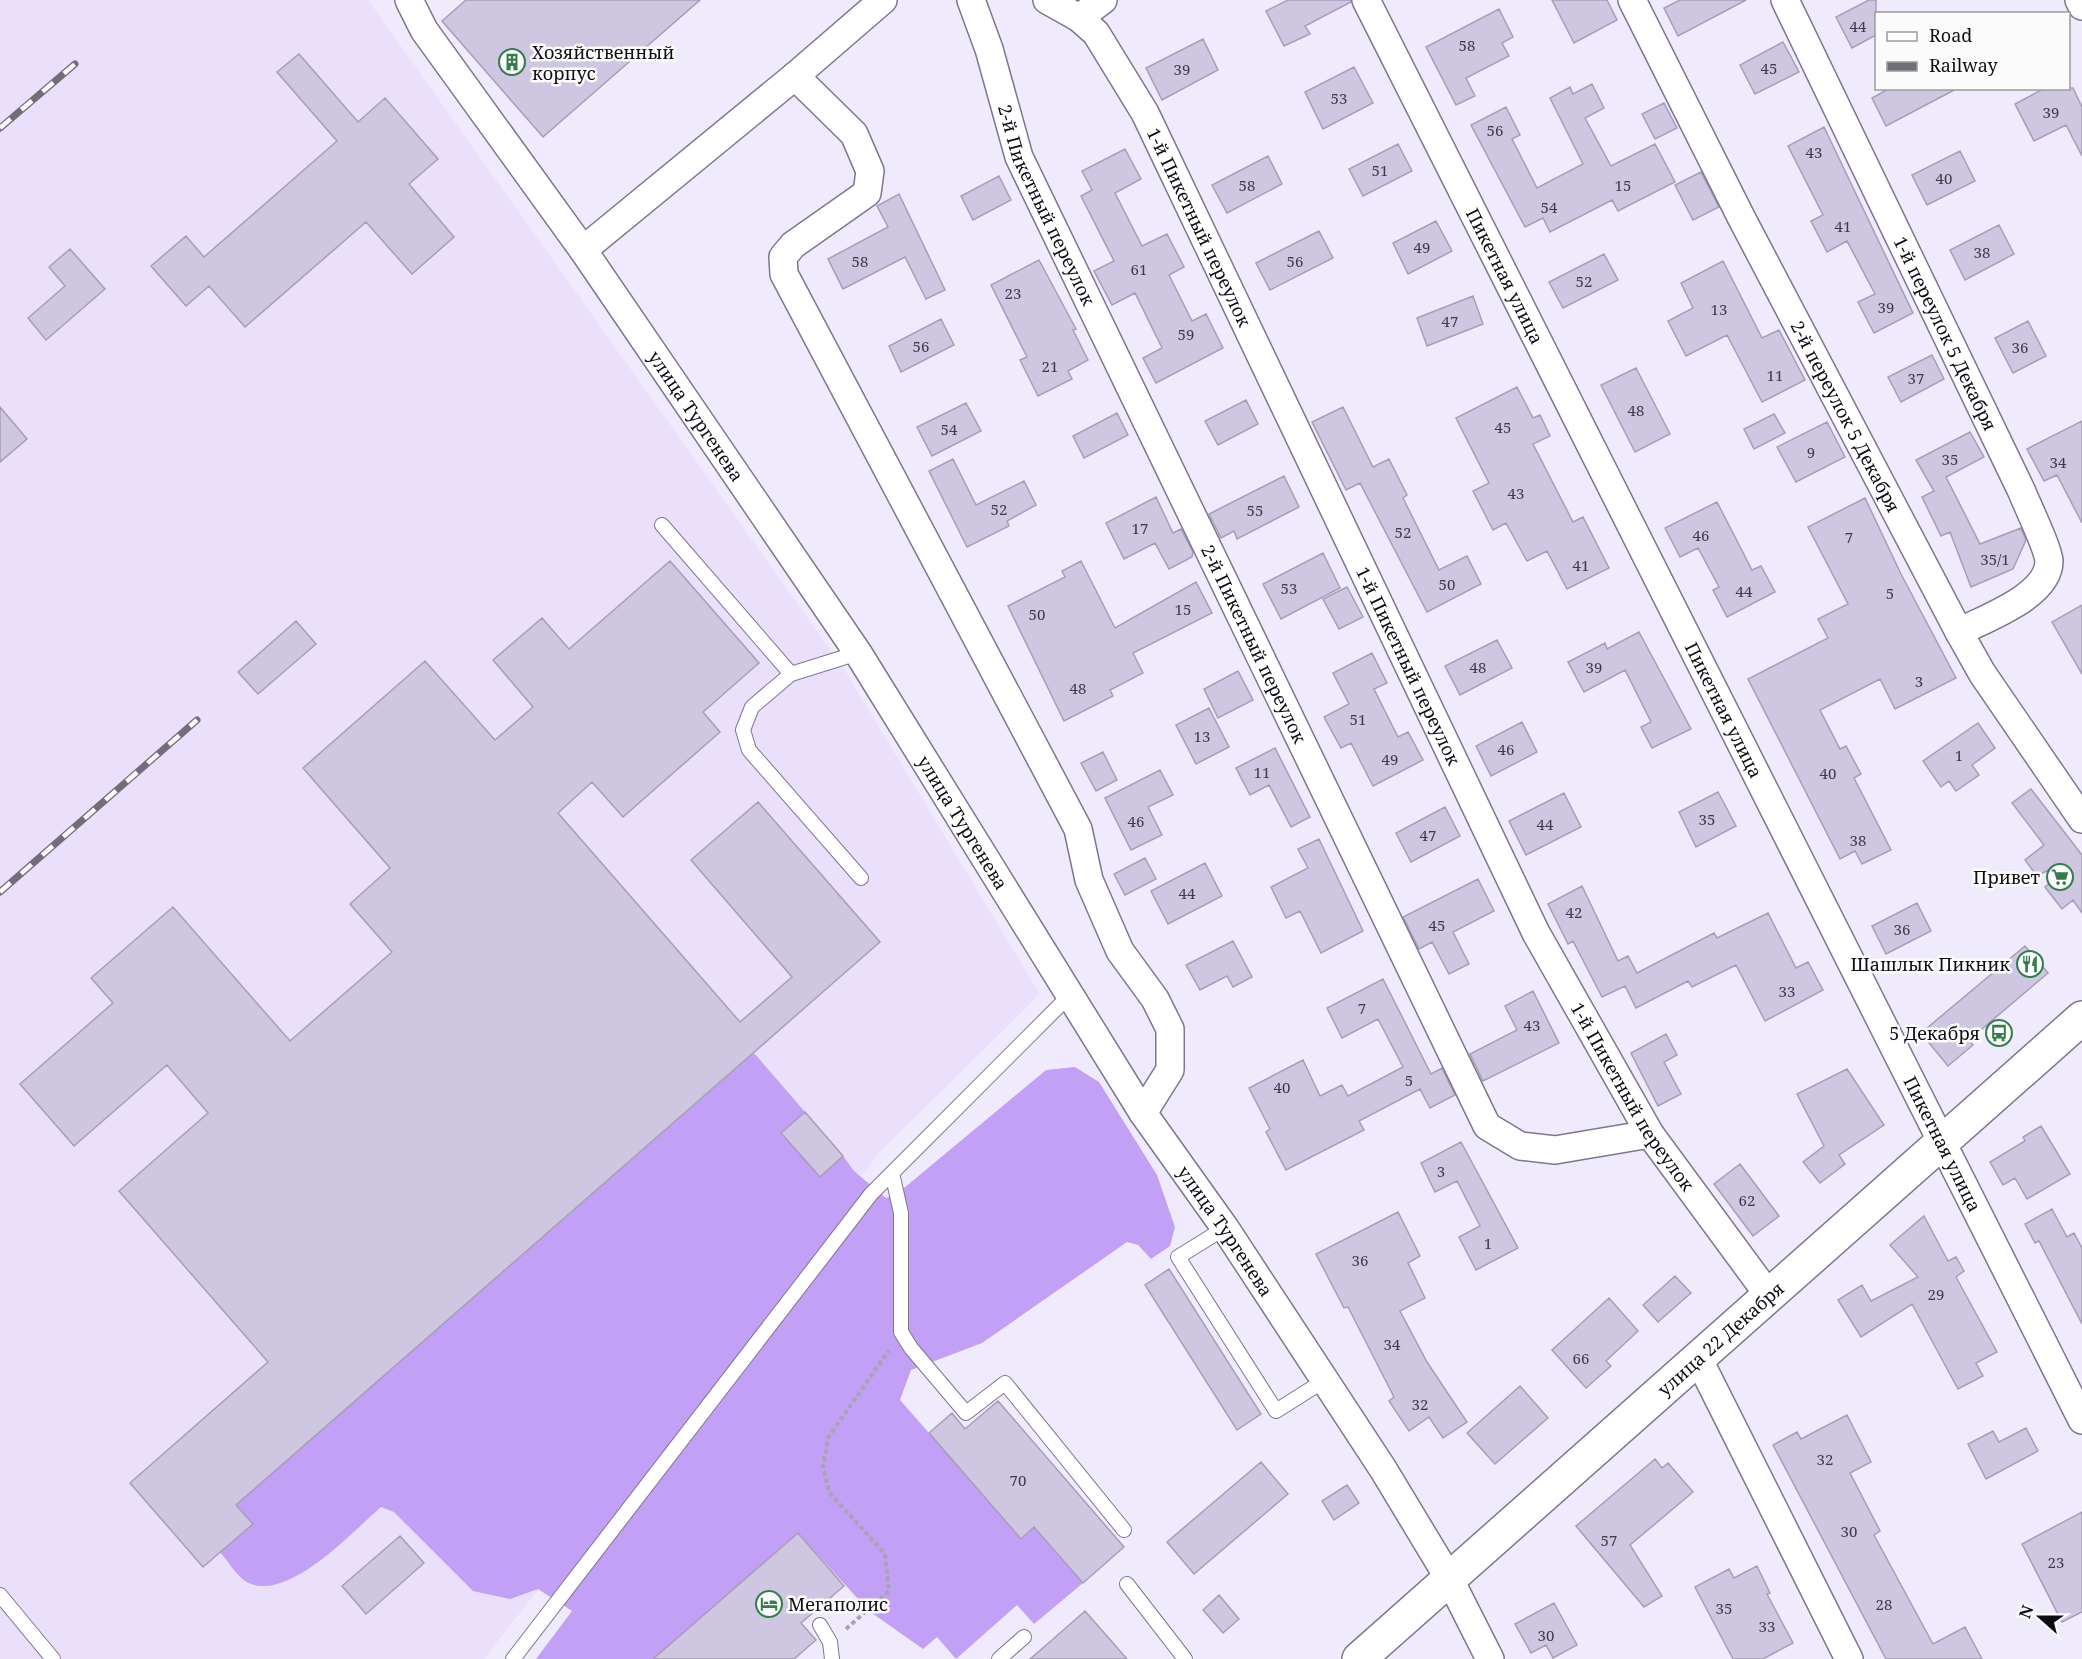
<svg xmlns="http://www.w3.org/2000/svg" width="2082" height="1659" font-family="'Noto Serif',serif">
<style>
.built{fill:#eae0fc}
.forest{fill:#c1a0f6}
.building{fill:#cfc6e1;stroke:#a69db7;stroke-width:1.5}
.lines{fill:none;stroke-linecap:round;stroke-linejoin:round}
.service-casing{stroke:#7e768f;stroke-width:16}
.minor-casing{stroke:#7e768f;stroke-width:30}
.primary-casing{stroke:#7e768f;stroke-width:36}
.path{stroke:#a8a3b2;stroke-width:4;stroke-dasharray:4.5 3;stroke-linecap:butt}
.service{stroke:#fff;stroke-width:14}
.minor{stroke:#fff;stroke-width:27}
.primary{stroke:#fff;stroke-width:33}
.rail-casing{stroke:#716d79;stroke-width:7}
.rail{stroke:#fbfbfb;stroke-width:4.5;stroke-dasharray:14;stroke-linecap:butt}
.labels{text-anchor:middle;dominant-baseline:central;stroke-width:5;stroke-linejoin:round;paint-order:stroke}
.number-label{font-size:15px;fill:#403a48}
.poi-label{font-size:18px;fill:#100c15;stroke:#fbfbfb;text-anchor:end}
.street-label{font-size:18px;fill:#100c15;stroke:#fbfbfb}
</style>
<rect width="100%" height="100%" fill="#f0ebfc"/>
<!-- built -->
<path class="built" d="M0 0H368L844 669 1040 994 879 1153 484 1659H0Z"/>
<!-- forest -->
<path class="forest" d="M754 1053 805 1112 820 1176 843 1156 854 1171 886 1198 898 1193 1046 1070 1075 1067 1099 1082 1157 1175 1175 1227 1170 1246 1151 1259 1138 1245 1127 1242 982 1343 911 1370 900 1400 929 1433 1034 1527 1083 1583 1034 1624 1017 1605 956 1659 937 1637 923 1649 869 1611 798 1533 653 1659H536L572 1611 538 1589 510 1599 473 1591 394 1512 381 1507C352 1532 285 1606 245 1581 236 1575 227 1560 220 1552L253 1524 236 1505Z"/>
<!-- building -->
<path class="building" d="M466 0H700L543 137 442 21Z
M1288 0H1350L1351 2 1305 26 1310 34 1284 46 1266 11Z
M1552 0H1607L1617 20 1574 43Z
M1680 0H1746L1678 36 1664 8Z
M1869 0H1876V35L1852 48 1836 17Z
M1499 9 1513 37 1502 43 1509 56 1466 78 1475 96 1456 105 1426 47Z
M1203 39 1218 70 1162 100 1146 68Z
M1783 42 1799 72 1755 94 1740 65Z
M299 54 358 122 385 98 438 159 409 184 454 237 412 274 366 222 245 327 209 286 186 306 151 266 186 236 204 257 337 141 277 72Z
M1354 67 1373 103 1323 129 1305 92Z
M1592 84 1604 108 1585 118 1611 166 1655 144 1675 182 1618 211 1612 200 1550 232 1543 218 1525 227 1471 125 1506 107 1520 135 1512 139 1537 188 1583 164 1550 98 1570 87 1573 94Z
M1890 88H1958L1886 126 1872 98Z
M2045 88H2073L2082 107V156L2066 125 2034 141 2015 104Z
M1664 103 1677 128 1655 139 1642 114Z
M1824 127 1913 313 1874 333 1858 302 1875 294 1847 241 1827 252 1811 221 1823 215 1788 146Z
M1398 144 1412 171 1363 196 1349 169Z
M1125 149 1141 179 1115 193 1142 246 1167 234 1184 267 1169 275 1192 321 1206 314 1223 348 1156 383 1143 358 1162 348 1135 293 1112 305 1094 271 1114 261 1081 196 1092 190 1082 171Z
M1960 151 1975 181 1927 205 1912 175Z
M1268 156 1282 184 1227 213 1212 185Z
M1701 172 1719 207 1693 220 1675 185Z
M999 176 1011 200 973 220 961 196Z
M899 194 945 290 926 299 905 257 843 289 828 259 888 227 877 206Z
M1436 221 1452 251 1408 274 1393 243Z
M1999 225 2014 254 1965 280 1950 250Z
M1319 231 1333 258 1270 290 1256 263Z
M70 249 105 289 46 340 28 318 65 286 49 267Z
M1604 254 1618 280 1563 308 1549 282Z
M1039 260 1076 329 1073 330 1088 360 1068 371 1072 379 1038 396 1020 360 1027 357 991 285Z
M1723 261 1762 338 1779 330 1805 380 1762 402 1727 335 1686 356 1668 321 1693 308 1681 283Z
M1473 296 1483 324 1427 346 1417 318Z
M941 319 954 345 901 372 889 346Z
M2028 321 2046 356 2013 373 1995 338Z
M1932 355 1944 379 1901 402 1888 377Z
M1636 368 1670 434 1635 452 1601 385Z
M1517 387 1533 418 1540 415 1550 436 1533 444 1573 522 1583 517 1609 568 1567 589 1547 551 1527 561 1506 523 1493 530 1473 491 1489 483 1456 418Z
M1246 400 1258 424 1218 445 1205 421Z
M966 403 981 431 932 456 917 427Z
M0 407 27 439 0 462Z
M1343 407 1373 467 1389 459 1407 495 1403 498 1439 570 1467 556 1481 584 1427 612 1360 483 1346 490 1312 422Z
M1117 413 1128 435 1084 458 1073 436Z
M1774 414 1785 433 1754 449 1744 429Z
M2082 421V523L2057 475 2044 481 2027 449Z
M1827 422 1845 457 1796 482 1777 447Z
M1970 432 1984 457 1946 477 1980 544 2021 528 2026 540 2013 569 1971 587 1950 532 1941 536 1922 497 1934 491 1916 460Z
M953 459 976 505 1024 481 1036 505 1007 521 1009 526 967 547 929 471Z
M1284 476 1299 507 1237 539 1234 531 1221 538 1209 514Z
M1156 497 1173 533 1181 529 1193 552 1192 557 1169 569 1155 543 1124 559 1106 523Z
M1865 498 1901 574 1956 678 1895 709 1880 679 1820 710 1840 749 1846 746 1861 774 1854 778 1891 850 1862 864 1855 851 1840 859 1748 679 1828 638 1818 619 1848 604 1808 527Z
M1717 502 1752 570 1761 566 1775 592 1727 617 1713 590 1719 587 1698 548 1680 557 1665 528Z
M1323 553 1340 588 1281 619 1263 584Z
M670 561 759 663 703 712 720 732 623 817 592 782 558 813 740 1022 792 977 691 860 758 802 880 942 236 1505 253 1524 203 1567 130 1483 268 1362 119 1191 208 1113 167 1065 74 1146 20 1084 113 1003 91 978 173 907 290 1041 392 952 350 904 390 868 303 768 425 661 495 740 533 707 493 660 542 618 569 649Z
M1081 561 1115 628 1196 582 1212 613 1133 653 1143 673 1110 690 1113 696 1064 721 1008 606 1065 577 1062 571Z
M1347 587 1363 617 1339 629 1323 599Z
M2082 605V674L2052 622Z
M296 621 316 644 258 694 238 672Z
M1639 632 1691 729 1652 748 1641 727 1651 722 1625 670 1584 692 1568 662 1605 643 1607 649Z
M1497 640 1512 668 1460 695 1445 666Z
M1372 653 1387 683 1374 689 1398 737 1408 732 1423 760 1373 786 1351 743 1341 748 1324 717 1349 704 1333 673Z
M1238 671 1253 700 1218 718 1204 689Z
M1209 708 1229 747 1196 764 1176 725Z
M1522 722 1537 752 1491 776 1476 746Z
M1978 723 1995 748 1972 765 1979 775 1956 791 1949 781 1941 787 1923 761Z
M1275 748 1310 817 1291 827 1269 785 1250 795 1236 768Z
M1103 752 1117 780 1096 791 1081 763Z
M1160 770 1173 795 1148 807 1162 835 1131 850 1105 798Z
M2031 789 2082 855V913L2073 900 2062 909 2045 887 2057 876 2052 868 2037 876 2025 860 2044 845 2012 803Z
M1718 792 1736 826 1696 847 1679 812Z
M1564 793 1581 827 1526 855 1509 821Z
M1445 807 1460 836 1411 862 1396 833Z
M1319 839 1363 931 1321 953 1300 911 1286 918 1271 887 1308 868 1298 849Z
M1145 858 1156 879 1125 895 1114 874Z
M1205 863 1222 896 1168 924 1151 891Z
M1478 879 1494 911 1453 932 1469 964 1449 974 1432 942 1419 949 1403 917Z
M1582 886 1618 961 1628 956 1637 973 1714 933 1717 938 1768 913 1796 968 1808 962 1823 990 1765 1021 1736 965 1692 987 1688 981 1636 1008 1625 986 1602 997 1573 941 1568 944 1548 904Z
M1917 903 1931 931 1886 954 1872 926Z
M1233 941 1252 977 1233 987 1227 976 1200 990 1186 965Z
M2025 946 2048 973 1969 1040 1973 1045 1948 1066 1921 1033Z
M1383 979 1431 1074 1442 1068 1455 1095 1430 1108 1420 1089 1359 1121 1364 1130 1286 1170 1266 1132 1270 1129 1249 1088 1303 1060 1320 1096 1342 1085 1348 1096 1403 1067 1378 1019 1342 1038 1327 1008Z
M1533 991 1559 1043 1483 1081 1470 1054 1517 1030 1505 1006Z
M1666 1034 1677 1055 1664 1062 1681 1094 1658 1106 1631 1053Z
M1847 1069 1884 1125 1839 1155 1845 1164 1820 1183 1803 1162 1824 1146 1797 1094Z
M805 1112 843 1156 820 1177 781 1133Z
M2041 1126 2070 1174 2027 1199 2015 1178 2003 1185 1990 1162 2025 1141 2023 1137Z
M1461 1142 1518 1248 1476 1270 1459 1237 1480 1226 1457 1181 1435 1192 1421 1163Z
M1740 1164 1779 1216 1753 1236 1714 1184Z
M2052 1209 2067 1237 2074 1233 2082 1248V1324L2039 1241 2035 1243 2025 1224Z
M1398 1212 1420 1256 1408 1263 1425 1298 1400 1311 1427 1362 1467 1422 1443 1438 1429 1417 1409 1431 1389 1401 1394 1397 1348 1307 1344 1308 1316 1254Z
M1924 1216 1948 1261 1956 1257 1964 1271 1956 1277 1997 1352 1976 1363 1983 1376 1958 1389 1912 1304 1861 1337 1838 1300 1862 1285 1871 1301 1918 1277 1890 1245Z
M1169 1269 1261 1414 1237 1430 1145 1285Z
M1675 1276 1691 1293 1658 1322 1643 1305Z
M1609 1298 1638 1331 1606 1361 1611 1366 1586 1388 1552 1350Z
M1520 1386 1548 1418 1495 1464 1467 1433Z
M998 1401 1124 1547 1083 1583 1034 1527 1021 1539 929 1433 952 1413 965 1429Z
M1847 1415 1871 1462 1850 1473 1880 1531 1874 1535 1933 1644 1965 1627 1982 1659H1886L1773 1445 1797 1432 1801 1439Z
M2026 1428 2038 1451 1986 1479 1968 1444 1993 1431 1999 1442Z
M1655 1459 1662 1468 1668 1463 1693 1492 1630 1545 1662 1596 1644 1607 1576 1526Z
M1261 1462 1288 1494 1194 1574 1167 1542Z
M1347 1485 1359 1503 1334 1520 1322 1501Z
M2082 1512V1612L2062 1622 2022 1544Z
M798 1533 844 1586 801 1623 816 1640 794 1659H653Z
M400 1536 424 1563 366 1614 342 1586Z
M1757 1566 1770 1593 1767 1594 1793 1643 1763 1659H1733L1695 1587 1729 1569 1734 1578Z
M1219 1595 1239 1619 1223 1633 1203 1610Z
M1554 1603 1577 1645 1553 1658 1546 1645 1531 1653 1515 1624Z
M1085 1611 1127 1659H1030L1052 1640Z"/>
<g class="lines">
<defs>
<path id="service" d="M662 525 791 674
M858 653 791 674 752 707 743 730 749 750 861 878
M892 1173 901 1213V1332L911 1348 966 1413 1005 1383 1124 1530
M1225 1228 1178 1257 1276 1411 1325 1380
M1127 1584 1185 1659
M0 1595 53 1659
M820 1625 830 1642 832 1659
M513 1659 871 1194 1070 995
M999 1659 1024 1637"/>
<g id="minor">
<path id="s1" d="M409 0 424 30 583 250 858 653 1143 1113 1225 1228 1383 1469 1450 1580 1490 1659"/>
<path id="s2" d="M971 0 989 49 1019 157 1487 1126 1520 1146 1555 1150 1650 1134"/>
<path d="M1047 0 1079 18 1103 0"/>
<path id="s3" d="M1366 0 2082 1420"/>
<path id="s4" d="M1632 0 1741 217 1959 632 1982 673 2082 819"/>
<path id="s5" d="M1785 0 2022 492C2028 507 2048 548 2049 561 2049 596 1986 618 1959 632"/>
<path d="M2079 0 2082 6"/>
<path id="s6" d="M1079 18 1096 33 1145 113 1536 933 1650 1134 1770 1297"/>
<path d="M795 76 854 134 870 171 867 193 793 245 783 257 784 274 1078 829 1089 880 1120 951 1155 999 1170 1029V1070L1143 1113"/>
<path d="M583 250 795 76 883 0"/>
<path d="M1699 1360 1849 1659"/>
</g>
<g id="primary">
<path id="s7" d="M1359 1659 2082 1018"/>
</g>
</defs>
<!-- service casing -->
<use href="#service" class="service-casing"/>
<!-- minor casing -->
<use href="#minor" class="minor-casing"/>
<!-- primary casing -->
<use href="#primary" class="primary-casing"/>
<!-- path -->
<path class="path" d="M846 1629 889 1591 885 1554 829 1492 823 1466 828 1438 889 1350"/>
<!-- service -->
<use href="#service" class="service"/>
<!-- minor -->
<use href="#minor" class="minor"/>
<!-- primary -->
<use href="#primary" class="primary"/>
<defs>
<path id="rail" d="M0 128 75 64
M0 892 197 720"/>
</defs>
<!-- rail casing -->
<use href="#rail" class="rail-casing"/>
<!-- rail -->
<use href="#rail" class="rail"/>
</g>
<!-- icons -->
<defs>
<symbol id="building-ring" viewBox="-11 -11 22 22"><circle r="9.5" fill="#fbfbfb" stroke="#347d4a" stroke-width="1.5"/><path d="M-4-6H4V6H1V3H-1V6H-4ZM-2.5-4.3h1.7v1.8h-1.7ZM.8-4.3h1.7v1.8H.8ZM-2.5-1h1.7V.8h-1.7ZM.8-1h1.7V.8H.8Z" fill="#347d4a"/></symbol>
<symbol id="supermarket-ring" viewBox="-11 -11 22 22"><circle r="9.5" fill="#fbfbfb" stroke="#347d4a" stroke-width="1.5"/><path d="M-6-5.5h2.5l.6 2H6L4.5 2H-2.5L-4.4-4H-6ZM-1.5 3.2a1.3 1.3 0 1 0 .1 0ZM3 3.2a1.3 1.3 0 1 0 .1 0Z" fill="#347d4a"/></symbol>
<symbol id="restaurant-ring" viewBox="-11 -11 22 22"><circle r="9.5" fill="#fbfbfb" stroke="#347d4a" stroke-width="1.5"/><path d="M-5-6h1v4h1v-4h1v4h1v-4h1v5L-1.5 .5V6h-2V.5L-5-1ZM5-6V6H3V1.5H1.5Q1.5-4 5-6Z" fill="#347d4a"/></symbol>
<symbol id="bus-ring" viewBox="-11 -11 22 22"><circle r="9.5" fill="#fbfbfb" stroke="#347d4a" stroke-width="1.5"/><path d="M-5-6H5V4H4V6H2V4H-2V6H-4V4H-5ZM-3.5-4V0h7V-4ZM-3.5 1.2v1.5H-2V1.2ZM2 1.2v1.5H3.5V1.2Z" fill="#347d4a"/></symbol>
<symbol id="hotel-ring" viewBox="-11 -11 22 22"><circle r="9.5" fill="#fbfbfb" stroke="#347d4a" stroke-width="1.5"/><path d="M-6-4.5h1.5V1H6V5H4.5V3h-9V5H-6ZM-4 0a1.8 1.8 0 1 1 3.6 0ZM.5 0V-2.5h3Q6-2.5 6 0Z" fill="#347d4a"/></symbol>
</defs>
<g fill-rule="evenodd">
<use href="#building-ring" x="497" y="47" width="30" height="30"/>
<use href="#supermarket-ring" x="2045" y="862" width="30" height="30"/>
<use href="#restaurant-ring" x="2015" y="949" width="30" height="30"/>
<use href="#bus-ring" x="1984" y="1018" width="30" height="30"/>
<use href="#hotel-ring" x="754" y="1589" width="30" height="30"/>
</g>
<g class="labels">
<!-- number labels -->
<g class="number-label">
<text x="1858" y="26">44</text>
<text x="1467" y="45">58</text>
<text x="1769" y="68">45</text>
<text x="1182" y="69">39</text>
<text x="1339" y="98">53</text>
<text x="2051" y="112">39</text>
<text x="1495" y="130">56</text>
<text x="1814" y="152">43</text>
<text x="1380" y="170">51</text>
<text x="1944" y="178">40</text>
<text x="1247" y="185">58</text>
<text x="1623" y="185">15</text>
<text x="1549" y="207">54</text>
<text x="1843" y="226">41</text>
<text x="1422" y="247">49</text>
<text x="1982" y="252">38</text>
<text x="860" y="261">58</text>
<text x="1295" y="261">56</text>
<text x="1139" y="269">61</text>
<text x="1584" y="281">52</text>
<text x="1013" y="293">23</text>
<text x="1886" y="307">39</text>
<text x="1719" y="309">13</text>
<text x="1450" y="321">47</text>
<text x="1186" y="334">59</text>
<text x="921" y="346">56</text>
<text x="2020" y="347">36</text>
<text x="1050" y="366">21</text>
<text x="1775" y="375">11</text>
<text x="1916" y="378">37</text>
<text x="1636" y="410">48</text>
<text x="1503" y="427">45</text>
<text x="949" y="429">54</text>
<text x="1811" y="452">9</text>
<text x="1950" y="459">35</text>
<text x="2058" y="462">34</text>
<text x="1516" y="493">43</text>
<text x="999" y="509">52</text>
<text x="1255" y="510">55</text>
<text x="1140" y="528">17</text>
<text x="1403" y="532">52</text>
<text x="1701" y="535">46</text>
<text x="1849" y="537">7</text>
<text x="1995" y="559">35/1</text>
<text x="1581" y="565">41</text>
<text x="1447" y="584">50</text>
<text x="1289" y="588">53</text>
<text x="1744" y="591">44</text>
<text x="1890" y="593">5</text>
<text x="1183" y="609">15</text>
<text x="1037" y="614">50</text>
<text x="1478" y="667">48</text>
<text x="1594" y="667">39</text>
<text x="1919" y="681">3</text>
<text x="1078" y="688">48</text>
<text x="1358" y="719">51</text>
<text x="1202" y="736">13</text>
<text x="1506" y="749">46</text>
<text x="1959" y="755">1</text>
<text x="1390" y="759">49</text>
<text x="1262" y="772">11</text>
<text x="1828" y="773">40</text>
<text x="1707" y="819">35</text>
<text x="1136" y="821">46</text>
<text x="1545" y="824">44</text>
<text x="1428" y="835">47</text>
<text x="1858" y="840">38</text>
<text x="1187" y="893">44</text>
<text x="1574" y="912">42</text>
<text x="1437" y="925">45</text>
<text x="1902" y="929">36</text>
<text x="1787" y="991">33</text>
<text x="1362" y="1008">7</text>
<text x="1532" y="1025">43</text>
<text x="1409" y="1080">5</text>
<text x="1282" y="1087">40</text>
<text x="1441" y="1171">3</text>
<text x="1747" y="1200">62</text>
<text x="1488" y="1243">1</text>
<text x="1360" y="1260">36</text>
<text x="1936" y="1294">29</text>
<text x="1392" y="1344">34</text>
<text x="1581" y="1358">66</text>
<text x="1420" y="1404">32</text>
<text x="1825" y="1459">32</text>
<text x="1018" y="1480">70</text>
<text x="1849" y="1531">30</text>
<text x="1609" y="1540">57</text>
<text x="2056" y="1562">23</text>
<text x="1884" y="1604">28</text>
<text x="1724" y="1608">35</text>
<text x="1767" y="1626">33</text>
<text x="1546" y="1635">30</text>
</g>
<!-- poi labels -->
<g class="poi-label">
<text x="532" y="52" text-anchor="start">Хозяйственный<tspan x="532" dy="21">корпус</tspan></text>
<text x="2040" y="877">Привет</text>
<text x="2010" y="964">Шашлык Пикник</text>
<text x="1980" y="1033">5 Декабря</text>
<text x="788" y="1604" text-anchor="start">Мегаполис</text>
</g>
<!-- street labels -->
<g class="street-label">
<text stroke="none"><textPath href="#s2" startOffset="219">2-й Пикетный переулок</textPath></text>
<text stroke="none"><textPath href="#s6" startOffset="243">1-й Пикетный переулок</textPath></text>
<text stroke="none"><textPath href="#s3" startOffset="309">Пикетная улица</textPath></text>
<text stroke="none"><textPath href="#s5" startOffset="370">1-й переулок 5 Декабря</textPath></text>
<text stroke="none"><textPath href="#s1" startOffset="506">улица Тургенева</textPath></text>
<text stroke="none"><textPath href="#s4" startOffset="468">2-й переулок 5 Декабря</textPath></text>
<text stroke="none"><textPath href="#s2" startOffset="705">2-й Пикетный переулок</textPath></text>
<text stroke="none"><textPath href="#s6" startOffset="729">1-й Пикетный переулок</textPath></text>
<text stroke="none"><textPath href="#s3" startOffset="795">Пикетная улица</textPath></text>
<text stroke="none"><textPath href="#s1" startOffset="992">улица Тургенева</textPath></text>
<text stroke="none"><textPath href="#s6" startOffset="1215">1-й Пикетный переулок</textPath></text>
<text stroke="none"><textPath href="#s3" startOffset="1281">Пикетная улица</textPath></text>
<text stroke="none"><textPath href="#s1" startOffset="1478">улица Тургенева</textPath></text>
<text stroke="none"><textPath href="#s7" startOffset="483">улица 22 Декабря</textPath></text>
</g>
</g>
<!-- legend -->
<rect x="1875" y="12" width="195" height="78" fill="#fbfbfb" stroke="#9d9b9f" stroke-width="1.5"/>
<rect x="1887" y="32" width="30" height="9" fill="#ffffff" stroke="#9d9b9f" stroke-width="1.5"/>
<text x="1929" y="42" font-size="18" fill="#100c15">Road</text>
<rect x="1887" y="62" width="30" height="9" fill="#716d79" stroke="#9d9b9f" stroke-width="1.5"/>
<text x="1929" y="72" font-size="18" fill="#100c15">Railway</text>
<!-- north arrow -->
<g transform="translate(2040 1617) rotate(291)" stroke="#fbfbfb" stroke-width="4.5" paint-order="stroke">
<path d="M0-4.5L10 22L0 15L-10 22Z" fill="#100c15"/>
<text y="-9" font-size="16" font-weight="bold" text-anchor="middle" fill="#100c15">N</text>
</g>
</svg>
